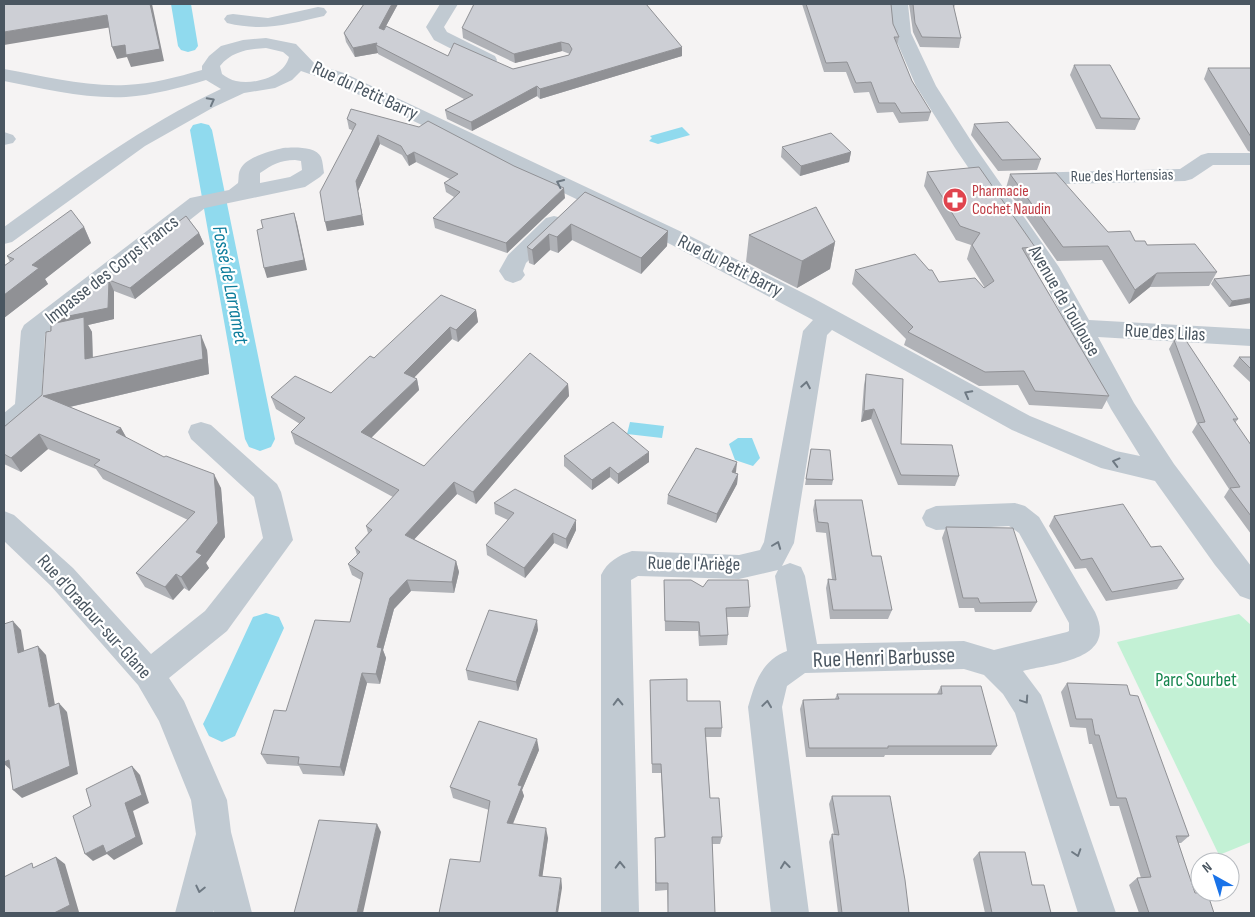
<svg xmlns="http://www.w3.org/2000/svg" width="1255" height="917" font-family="'Sofia Sans Condensed',sans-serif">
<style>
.green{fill:#c3f1d5}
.water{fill:#90daee}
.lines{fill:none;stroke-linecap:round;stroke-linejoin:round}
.canal{fill:#90daee;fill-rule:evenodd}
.minor{fill:#c1cad2;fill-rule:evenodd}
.wall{fill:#b0b2b7}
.shaded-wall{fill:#909195}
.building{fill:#cdcfd5;stroke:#909195}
.oneway{stroke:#6e7983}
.labels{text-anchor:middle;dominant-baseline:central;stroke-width:4.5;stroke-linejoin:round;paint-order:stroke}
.far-street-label{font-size:16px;fill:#4a5661;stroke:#fff}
.far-health-label{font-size:16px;fill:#be3a42;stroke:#fff;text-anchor:start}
.street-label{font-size:19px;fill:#4a5661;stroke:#fff}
.park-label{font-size:19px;fill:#17864f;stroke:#fff}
.water-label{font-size:20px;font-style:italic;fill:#0c7c9b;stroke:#fff}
.near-street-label{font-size:22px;fill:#4a5661;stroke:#fff}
</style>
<rect width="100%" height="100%" fill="#f5f3f3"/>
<!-- green -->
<path class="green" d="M1239 614 1251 625V842L1219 855 1117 642Z"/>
<!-- water -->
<path class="water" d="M682 127 690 135 658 144 649 141 652 138 650 136Z
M630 422 664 426 662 438 627 434Z
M738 438H752L760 458 753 466 735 460 729 444Z"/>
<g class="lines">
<!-- canal -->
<path class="canal" d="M171 4H191L198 46 195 50 188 52 181 50 178 46Z
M201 123 209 125 212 130 275 439 271 447 260 451 249 447 245 439 190 130 193 125Z
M266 613 279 617 284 628 235 736 222 742 209 736 203 724 209 712 253 617Z"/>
<!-- minor -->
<path class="minor" d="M440 4H458L444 27 447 32 495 56 497 60 495 64 488 66 481 64 434 40 426 27Z
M890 4H908L911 33 936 86 975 147 1059 267 1089 320 1251 329V346L1098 337 1134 403 1174 464 1251 566V600L1240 596 1215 565 1155 481 1101 468 1012 430 832 330 827 335 794 543 782 566 790 563 801 567 805 576 817 644 964 641 994 650 1067 632 1069 631V623L1019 533 1009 526 936 530 926 526 922 518 926 510 936 506 1015 503 1025 506 1039 517 1095 612C1118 660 1055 663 1023 671L1041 695 1045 706 1116 913H1078L1015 713 1003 694 984 675 964 669 805 673 787 686 782 707 809 913H771L748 707C755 683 761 661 787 651L775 576 778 570 739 579 638 576 631 580 639 913H601V575C607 562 619 555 632 551L739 555 760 550 764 542 803 331 813 320 670 244 330 81 301 71 292 80 275 88 244 93 214 107 145 146 12 242 4 244V227C74 177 143 125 221 89L206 80C180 88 153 95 126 97 85 99 44 89 4 81V69C44 76 85 87 126 85 152 84 177 77 202 70V66L209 56 221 46 243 40 266 38 296 44 315 64 344 73 686 234 813 298 1030 416 1116 451 1140 456 1111 409 1040 273 955 148 916 86 893 33ZM266 48 283 52 289 57C284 77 254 85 236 81 231 80 226 77 222 74L220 66C232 51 249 49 266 48Z
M318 7 324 8 327 12 324 16C289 24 263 32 227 23L224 19 227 15 233 14 268 18Z
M4 132 13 135 16 139 13 143 4 145Z
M283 148C293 147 316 146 321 157 323 162 323 168 324 173L320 177 305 187 205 208 45 334 41 408C34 421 18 434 4 438V413L15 404 21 331 24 325 190 198 229 190 238 183C239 179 238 174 240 170 245 157 271 151 283 148ZM295 160 301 161 302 170 290 177 260 183V173C272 165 280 160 295 160Z
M1208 153H1251V165H1213L1192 179 1185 181 1024 185 1016 184 1013 179 1016 174 1024 173 1180 169 1201 155Z
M554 216 562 218 565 223 562 228 526 263 523 271 525 275 521 280 513 283 505 280 499 271 508 255 546 218Z
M201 422 211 425 277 484 281 492 293 540 227 631 169 678 184 701 227 800 231 832 252 913H214L213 910V913H175L196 834 191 800 159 721 138 685 51 586 4 541V511L14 515 73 568 151 654 205 611 263 538 254 497 191 439 188 432 191 425Z"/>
</g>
<!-- wall -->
<path class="wall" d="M364 4H398L386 26 448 56 513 69 569 55 570 54 562 51 515 63 463 38 462 28 682 56 540 99 537 96 472 131 447 119 445 110 464 99 378 54V53L355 57 346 42 344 33Z
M802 4H891L893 24 899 37 897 45 912 81 931 112 928 121 899 123 893 112 877 113 869 92 854 93 846 72H824Z
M909 4H955L954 8 961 38 959 48 920 47 913 32Z
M1074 65 1140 119 1135 130 1096 129 1070 75Z
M1208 68H1251V152L1248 151 1204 79Z
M347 119 565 198 507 253 435 228 433 218 454 197 446 192 444 183 450 179 416 162 409 166 402 155 380 144 358 191 364 225 327 231 352 130 349 129Z
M974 124 1041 159 1037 170 998 171 971 135Z
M782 147 851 152 849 162 800 176 781 157Z
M927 172 1035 247 1030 261 1109 396 1102 409 1029 405 1018 385 979 386 904 345 906 339 852 284 855 270H929L939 282 985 288 967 259 971 245 956 240 924 186Z
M1010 174 1108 232 1135 241 1217 272 1209 286 1150 287 1129 304 1102 260 1057 261 1006 188Z
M585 192 668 231 667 246 641 274 572 240 558 253 550 250 534 265 529 263 527 247Z
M186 216 199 233 204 244 135 299 114 291V319L88 325 92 332 93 358 207 350 209 374 70 407 121 428 126 438 221 488 225 537 206 563 209 568 189 591 184 588 173 600 145 587 136 573 188 520 103 479 96 469 48 449 21 472 4 464V427L42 395 51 324Z
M84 227 91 243 45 279 48 284 4 318V266L10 262 7 256Z
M749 235 835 242 830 269 797 288 746 262Z
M1251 275 1229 307 1211 284 1214 279Z
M476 310 478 322 458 342 452 339 414 377 417 379 419 390 371 438 424 466 568 384 569 396 476 504 457 494 414 539 456 561 459 572 454 593 411 591 394 609 383 650 386 658 380 684 367 683 344 776 303 774 299 766 267 764 261 754 286 711 350 622 361 580 352 575 348 564 357 555 355 548 368 533 366 526 393 497 295 444 291 432 300 424 276 409 271 397 331 393 374 358Z
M1174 340 1238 419 1235 423 1251 445V534L1224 497 1229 489 1192 432 1197 424 1169 349Z
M1239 357H1251V383L1233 366Z
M866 374 901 444 959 476 955 486 898 485 871 419 861 422 864 385Z
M811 449 833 480 832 485H805Z
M564 456 649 462 618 484 610 477 592 490 564 466Z
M737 462 735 473 738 474 737 484 716 523 667 504 668 495Z
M815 500 872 556 892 610 888 619H830L826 588 828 579H832L826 533 816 532 813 510Z
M494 503 576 530 567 549 554 543 525 578 487 555 486 545 508 520 495 514Z
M1054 516 1151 547 1184 579 1177 589 1106 601 1086 568 1075 569 1049 526Z
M946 527 1037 602 1031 612H975L974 608H959L942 538Z
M664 580 703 587 750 607 748 617H727L728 635 727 645 699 646 698 631H665Z
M538 630 518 691 468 680 466 670Z
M650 680 687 701 722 728 721 737H706L710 798 722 837 720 844H712L715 913H668L667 890 655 891V838L664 837 661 773H652Z
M1067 683 1130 695 1189 836 1181 843H1178L1195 893 1214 913H1139L1129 885 1137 878H1141L1119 806H1110L1092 744H1089L1086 728 1070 727 1061 692Z
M941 686 997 746 991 755H885L884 757H806L800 709 803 700 835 699 837 694H937Z
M539 750 522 790 524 796 513 824 548 838 542 877 561 878 562 888 480 862 489 810 453 798 450 787Z
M832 796 909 913H838L829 842 832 834 834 835 829 804Z
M979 852 1032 885 1051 913H985L973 859Z"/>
<!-- shaded-wall -->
<path class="shaded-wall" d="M150 4H152L164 61 131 67 127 57 117 59 112 47Z
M392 4H398L380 37 379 28Z
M107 15 112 27 4 45V32Z
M561 42 562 51 515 63 514 54Z
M377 43 376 45 378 53 355 57 353 48Z
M682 47V56L540 99V89Z
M537 86V96L472 131 471 122Z
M378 135 380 144 358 191 364 225 327 231 325 222Z
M414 152 416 162 409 166 407 156Z
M851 152 849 162 800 176 801 166Z
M564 188 565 198 507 253 506 243Z
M294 213 297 223 307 270 267 278 264 268Z
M571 224 572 240 558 253 557 237Z
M84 227 91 243 45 279 48 284 4 318V295L32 265Z
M668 231 667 246 641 274V258Z
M199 233 204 244 135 299 130 288Z
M549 234 550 250 534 265 532 250Z
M835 242 830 269 797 288 802 261Z
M1157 273 1150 287 1129 304 1135 290Z
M109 280 114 291V319L88 325 92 332 93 374 56 331 49 320Z
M1251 298V303L1229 307 1232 301Z
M476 310 478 322 458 342 456 330Z
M450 327 452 339 407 385 404 373Z
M201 335 207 350 209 374 52 411 43 396Z
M417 379 419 390 365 444 361 432Z
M568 384 569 396 476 504 473 492Z
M874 409 871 419 861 422 864 411Z
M121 428 129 442 116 432Z
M39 434 48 449 21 472 11 458Z
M649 452V462L618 484V474Z
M737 462 736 472 731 481 732 472Z
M610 467V477L592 490V480Z
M214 474 221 488 225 537 206 563 209 568 189 591 181 577 196 552Z
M738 474 737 484 716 523 717 514Z
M454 482 457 494 408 546 405 535Z
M576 520V530L567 549 566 539Z
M553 533 554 543 525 578 524 568Z
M456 561 459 572 454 593 452 582Z
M176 574 184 588 173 600 165 587Z
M407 580 411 591 394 609 383 650 386 658 380 684 376 674 377 647 390 598Z
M537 620 538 630 518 691 516 682Z
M13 621 21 630 26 662 18 653Z
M38 646 46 655 57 716 49 707Z
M362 673 367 683 344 776 340 767Z
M59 703 67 712 78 774 22 798 13 790Z
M537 739 539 750 522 790 524 796 509 833 507 823 518 785Z
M9 760 12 771 4 764V762Z
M132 766 140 775 149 803 133 811 143 844 114 860 107 854 93 861 85 854 103 845 125 803Z
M377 824 381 832 363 913H357Z
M546 828 548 838 541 886 539 876Z
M56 857 65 864 79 912 76 913H54Z
M561 878 562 888 558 913H556Z"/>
<!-- building -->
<path class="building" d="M4 4H150L160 49 126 55 125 45 112 47 107 15 4 32Z
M364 4H392L379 28 384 30 386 26 448 56 454 43 513 69 569 55 572 49 569 44 561 42 514 54 462 28 474 4H646L682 47 540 89 537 86 471 122 445 110 473 95 376 45 377 43 353 48 344 33Z
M806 4H891L893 24 899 37H894L912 81 931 112 901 113 895 103H879L871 82 856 83 847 62 826 63Z
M913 4H953L961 38 922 37 915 23Z
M1074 65H1110L1140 119 1101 118Z
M1208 68H1251V137Z
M351 109 419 127 428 121 514 166 564 188 506 243 433 218 460 192 444 183 458 174 414 152 407 156 401 146 378 135 356 181 362 215 325 222 320 192 356 124 347 119Z
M1008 122 1041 159 1002 160 974 124Z
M831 133 851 152 801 166 782 147Z
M979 167 1035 247 1022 248 1109 396 1035 391 1024 371 985 372 908 332 913 327 855 270 915 254 929 270H932L939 282 975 278 984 288 994 281 972 245 980 233 960 226 927 172Z
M1056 173 1108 232 1130 231 1135 241H1145L1147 245 1195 244 1217 272 1157 273 1135 290 1108 246 1063 247 1010 174Z
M585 192 668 231 641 258 571 224 557 237 549 234 532 250 527 247Z
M816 207 835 242 802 261 749 235Z
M71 210 84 227 32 265 39 268 4 295V266L14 259 7 256Z
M294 213 304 260 264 268 257 230 263 228 261 220Z
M186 216 199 233 130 288 109 280 108 308 49 320Z
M1251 275V298L1232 301 1214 279Z
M441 295 476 310 456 330 450 327 404 373 417 379 361 432 424 466 530 353 568 384 473 492 454 482 405 535 456 561 452 582 407 580 390 598 377 647 382 648 376 674 362 673 340 767 298 764 299 757 261 754 274 710 286 711 315 620 350 622 363 573 348 564 360 552 355 548 372 530 366 526 399 490 291 432 305 418 271 397 295 376 331 393 370 356 374 358Z
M84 317 85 359 201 335 203 359 43 396 121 428 116 432 164 457 166 456 214 474 218 523 196 552 202 555 181 577 176 574 165 587 136 573 195 512 94 465 100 460 39 434 11 458 4 454V427L42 395 46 332 51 331V324Z
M1183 336 1238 419H1233L1251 445V516L1230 488 1240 487 1198 423 1205 422 1174 340Z
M1239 357H1251V369Z
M866 374 903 379 901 444 952 445 959 476 901 475 874 409 864 411Z
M613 422 649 452 618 474 610 467 592 480 564 456Z
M696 448 737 462 732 472 738 474 717 514 668 495Z
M811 449 830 450 833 480 806 479Z
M515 489 576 520 566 539 553 533 524 568 486 545 514 513 494 503Z
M815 500H862L872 556H881L892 610H833L828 579 836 580 828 523 818 522Z
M1123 504 1151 547 1161 546 1184 579 1112 592 1092 558 1081 560 1054 516Z
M946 527 1013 528 1037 602 980 603 978 598H963Z
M664 580H691L703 587 708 580H748L750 607 726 608 728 635 700 636 699 622 665 621Z
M489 610 537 620 516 682 466 670Z
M13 621 18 653 38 646 49 707 59 703 70 766 13 790 9 760 4 762V624Z
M687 679V701H720L722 728H705L710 798H719L722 837H712L715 913H668V883H656L655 838 665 837 661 764H652L650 680Z
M1067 683 1127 685 1130 695 1138 696 1189 836H1176L1195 893 1207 892 1214 913H1149L1137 878 1151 877 1126 798H1117L1099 735H1095L1092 719H1076Z
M941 686H981L997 746H888V748H809L803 700 839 699 837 694H942Z
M479 721 537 739 518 785 522 786 507 823 546 828 539 876 561 878 556 913H439L450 859 480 862 490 801 450 787Z
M132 766 142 795 125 803 136 837 106 853 103 845 85 854 73 816 91 806 86 789Z
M832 796H890L905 880 909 913H842L832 834 839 835Z
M319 820 377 824 357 913H294Z
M979 852H1025L1032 885H1044L1051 913H992Z
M56 857 70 905 54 913H4V877L32 863 33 868Z"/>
<!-- one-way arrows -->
<defs><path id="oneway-chevron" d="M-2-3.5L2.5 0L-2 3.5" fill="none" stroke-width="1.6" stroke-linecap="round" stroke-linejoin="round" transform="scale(1.25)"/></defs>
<g class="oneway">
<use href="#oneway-chevron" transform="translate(211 101) rotate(-28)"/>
<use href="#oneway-chevron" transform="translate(560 183) rotate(-155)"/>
<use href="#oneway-chevron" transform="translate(806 385) rotate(-80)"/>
<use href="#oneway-chevron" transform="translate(968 394) rotate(-152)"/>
<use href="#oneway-chevron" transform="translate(1116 462) rotate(-165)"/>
<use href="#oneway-chevron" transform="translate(777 545) rotate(-69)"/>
<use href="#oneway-chevron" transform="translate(1025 700) rotate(56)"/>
<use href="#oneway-chevron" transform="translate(618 702) rotate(-91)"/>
<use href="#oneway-chevron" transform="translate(767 704) rotate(-82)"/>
<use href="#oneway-chevron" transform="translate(1077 853) rotate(72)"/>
<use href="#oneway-chevron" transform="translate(620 865) rotate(-91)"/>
<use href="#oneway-chevron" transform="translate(785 865) rotate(-97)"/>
<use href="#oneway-chevron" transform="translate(200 889) rotate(103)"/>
</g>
<!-- icons -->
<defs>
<symbol id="pharmacy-disc" viewBox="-11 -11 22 22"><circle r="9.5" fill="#e0444e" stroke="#fff"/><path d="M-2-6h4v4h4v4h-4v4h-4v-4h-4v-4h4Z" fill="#fff"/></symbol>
</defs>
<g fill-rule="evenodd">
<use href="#pharmacy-disc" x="941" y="186" width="28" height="28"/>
</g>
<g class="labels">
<!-- far-street labels -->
<g class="far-street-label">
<text transform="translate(1122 176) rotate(-1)">Rue des Hortensias</text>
</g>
<!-- far-health labels -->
<g class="far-health-label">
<text x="972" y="191">Pharmacie<tspan x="972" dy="18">Cochet Naudin</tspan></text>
</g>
<!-- street labels -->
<g class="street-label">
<text transform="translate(365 91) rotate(25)">Rue du Petit Barry</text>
<text transform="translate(730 266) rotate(27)">Rue du Petit Barry</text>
<text transform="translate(112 270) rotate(-38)">Impasse des Corps Francs</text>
<text transform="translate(1064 301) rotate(60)">Avenue de Toulouse</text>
<text transform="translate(1165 333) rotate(3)">Rue des Lilas</text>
<text transform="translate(694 564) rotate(1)">Rue de l'Ariège</text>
<text transform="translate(94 617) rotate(48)">Rue d'Oradour-sur-Glane</text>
</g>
<!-- park labels -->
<g class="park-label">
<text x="1196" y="680">Parc Sourbet</text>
</g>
<!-- water labels -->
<g class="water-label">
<text transform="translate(230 285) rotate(79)">Fossé de Larramet</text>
</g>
<!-- near-street labels -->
<g class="near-street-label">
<text transform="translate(884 658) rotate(-2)">Rue Henri Barbusse</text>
</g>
</g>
<!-- border -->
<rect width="1255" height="917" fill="none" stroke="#4a5661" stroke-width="10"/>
<!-- north arrow -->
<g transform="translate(1215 877) rotate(321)"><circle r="24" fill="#ffffff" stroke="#b7bbc0"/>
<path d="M0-4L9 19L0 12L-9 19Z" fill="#1a73e8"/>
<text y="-8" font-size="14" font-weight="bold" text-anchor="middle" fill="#4a5661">N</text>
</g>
</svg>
